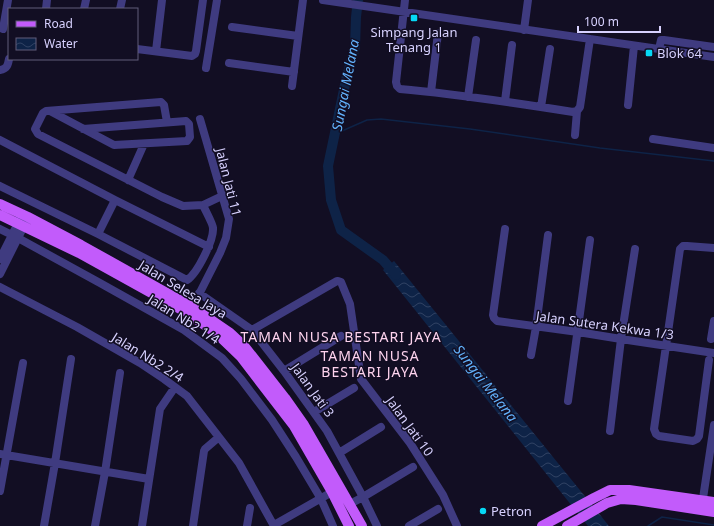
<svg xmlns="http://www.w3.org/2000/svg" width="714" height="526" font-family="'Noto Sans',sans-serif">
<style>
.water{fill:url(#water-waves)}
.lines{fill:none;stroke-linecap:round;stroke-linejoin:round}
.stream{stroke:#0e2347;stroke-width:1.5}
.river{stroke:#0e2347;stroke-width:10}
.minor{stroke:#3f3b80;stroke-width:8}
.major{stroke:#c25bfb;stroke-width:10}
.poi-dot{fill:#06d8f5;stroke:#120e23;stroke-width:1.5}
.labels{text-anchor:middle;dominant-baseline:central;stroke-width:3;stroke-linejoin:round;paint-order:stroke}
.poi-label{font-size:13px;fill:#d7d1fe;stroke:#120e23;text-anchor:start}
.street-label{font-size:13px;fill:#d7d1fe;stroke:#120e23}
.water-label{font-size:14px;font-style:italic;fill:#62b1fb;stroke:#120e23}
.neighbourhood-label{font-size:14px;letter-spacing:1px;fill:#fed3ee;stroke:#120e23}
</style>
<defs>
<pattern id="water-waves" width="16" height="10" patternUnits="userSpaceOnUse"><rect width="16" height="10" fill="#0e2347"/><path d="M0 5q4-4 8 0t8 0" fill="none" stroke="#304263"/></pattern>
</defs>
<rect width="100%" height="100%" fill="#120e23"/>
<!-- water -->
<path class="water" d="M394 261 609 526H588L383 270Z"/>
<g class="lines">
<!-- stream -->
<path class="stream" d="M335 134 367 120 381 119 470 129 600 148 714 161
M648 526 662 517 714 525"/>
<!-- river -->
<path class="river" d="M358 0 356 17 355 47 346 80 328 166 331 200 341 230 383 260 396 275"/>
<!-- minor -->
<path class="minor" d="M323 0 714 57
M405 0 396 82 397 86 400 89C458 94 516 103 573 112L577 111
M46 9 47 0
M84 9 86 0
M120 9 122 0
M232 27 298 36
M3 29 8 0
M524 30 528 0
M137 49 192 56 195 54 196 51 203 0
M659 49 661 40H664L714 47
M156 51 162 0
M229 63 294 72
M206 68 217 0
M0 70C7 69 8 65 9 59
M292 86 303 0
M431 92 438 33
M468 97 476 40
M505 101 512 45
M628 105 634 46
M541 107 550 49
M50 111 114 145 187 141 190 137 189 124 186 121 83 129
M167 122 164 105 161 102 46 111 43 113 35 129 38 134 162 197 183 206 203 205 222 196
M575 135 577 111 580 107 590 39
M653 139 714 148
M0 140 115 200 209 247
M128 180 144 144
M0 186 98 234 187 280C197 274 214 240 213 228 213 224 205 210 203 205
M0 229 12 235
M505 229 493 315 494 318 497 321 578 332 621 339 714 353
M98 234 115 200
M18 238 100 283 184 330 222 358 241 379 272 420 296 457 321 499 333 526
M0 259 20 219
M0 274 26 222
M0 287 77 327 140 363 164 379 187 396 239 463 274 526
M199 293 252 330 284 371 327 431 363 497 377 526
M190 312 220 253 226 238 229 219 200 119
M252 330 337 281H338L341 282 350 304 361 379 410 443 443 495 457 526
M711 339 714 321
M531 355 536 327 548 235
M709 360 699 436 697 439 693 441 659 436 656 434 654 429 680 249 683 246H687L714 248
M284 371 341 336
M568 401 590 240
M314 412 354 388
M610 431 621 339 635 249
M339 453 381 427
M0 454 149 479
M0 491 23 363
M350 504 363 497 413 467
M702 505 714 425
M274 525 332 492 334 489
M44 526 55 463 71 359
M95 526 105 472 120 373
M142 526 160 409 175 387
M193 526 204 451 205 449 219 437
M247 526 250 508
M409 526 438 509"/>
<!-- major -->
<path class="major" d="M0 204 28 217 81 245 192 307 230 333 245 347 285 398 304 425 342 491 362 526
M0 215 79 253 189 314 217 334 241 357 294 426 332 492 349 526
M542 526 594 498 610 490H629L714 502
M567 526 607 503 621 499 636 500 714 512"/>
</g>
<!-- markers -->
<g class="poi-dot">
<rect x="410" y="14" width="8" height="8" rx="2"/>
<rect x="645" y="49" width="8" height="8" rx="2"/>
<circle cx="483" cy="511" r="4"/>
</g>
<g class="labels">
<!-- poi labels -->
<g class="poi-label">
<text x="414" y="32" text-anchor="middle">Simpang Jalan<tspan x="414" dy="15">Tenang 1</tspan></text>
<text x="657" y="53">Blok 64</text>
<text x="491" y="511">Petron</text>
</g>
<!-- street labels -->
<g class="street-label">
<text transform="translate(229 182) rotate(76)">Jalan Jati 11</text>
<text transform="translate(183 289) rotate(31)">Jalan Selesa Jaya</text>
<text transform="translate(184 319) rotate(32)">Jalan Nb2 1/4</text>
<text transform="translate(605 325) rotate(8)">Jalan Sutera Kekwa 1/3</text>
<text transform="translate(148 357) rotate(32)">Jalan Nb2 2/4</text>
<text transform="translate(313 390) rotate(54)">Jalan Jati 3</text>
<text transform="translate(410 426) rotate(54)">Jalan Jati 10</text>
</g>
<!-- water labels -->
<g class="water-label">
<text transform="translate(345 85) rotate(-79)">Sungai Melana</text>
<text transform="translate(486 383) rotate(52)">Sungai Melana</text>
</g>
<!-- neighbourhood labels -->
<g class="neighbourhood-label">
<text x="341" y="336">TAMAN NUSA BESTARI JAYA</text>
<text x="370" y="355">TAMAN NUSA<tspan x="370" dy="16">BESTARI JAYA</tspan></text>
</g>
</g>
<!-- legend -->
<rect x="8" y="8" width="130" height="52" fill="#120e23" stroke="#615c7b"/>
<rect x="16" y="21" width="20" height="6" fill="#c25bfb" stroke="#615c7b"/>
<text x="44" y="28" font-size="12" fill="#d7d1fe">Road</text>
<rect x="16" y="38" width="20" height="12" fill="url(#water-waves)" stroke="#615c7b"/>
<text x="44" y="48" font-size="12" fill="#d7d1fe">Water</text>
<!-- scale -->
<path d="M578 26v6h82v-6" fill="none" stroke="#d7d1fe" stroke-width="2"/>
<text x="584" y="26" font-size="12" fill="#d7d1fe" stroke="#120e23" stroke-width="3" paint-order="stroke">100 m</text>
</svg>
